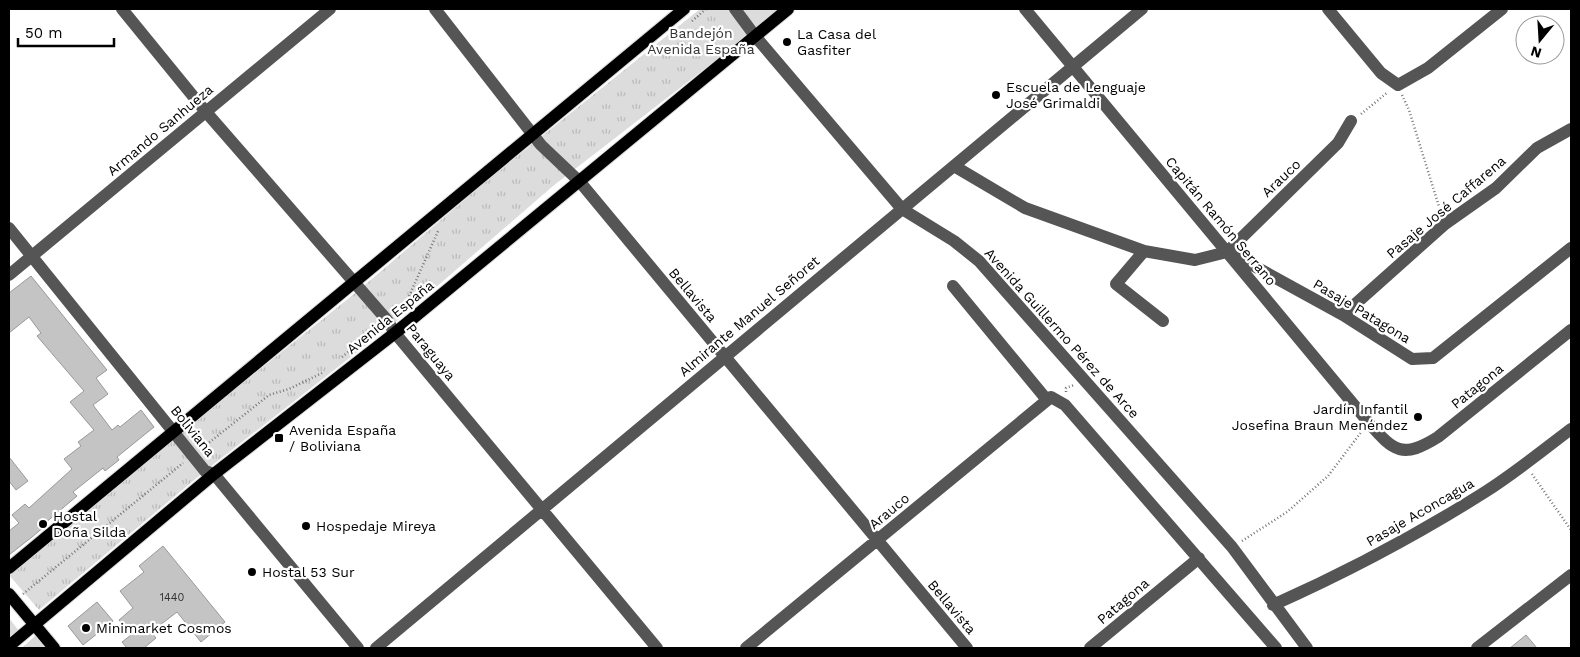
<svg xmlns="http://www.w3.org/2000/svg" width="1580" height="657" font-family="'Work Sans',sans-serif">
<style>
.park{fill:url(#park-tufts)}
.building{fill:#c4c4c4;stroke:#999}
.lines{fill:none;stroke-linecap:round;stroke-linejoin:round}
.major-casing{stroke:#dbdbdb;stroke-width:14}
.path{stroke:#777;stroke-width:2.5;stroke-dasharray:1 2.5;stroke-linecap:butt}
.minor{stroke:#555;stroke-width:12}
.major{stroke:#000;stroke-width:12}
.poi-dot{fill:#000;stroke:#fff;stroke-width:2}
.labels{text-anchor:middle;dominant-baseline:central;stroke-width:4.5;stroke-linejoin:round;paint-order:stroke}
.number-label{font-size:11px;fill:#313131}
.park-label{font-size:14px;fill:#333;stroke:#fff}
.poi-label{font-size:14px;fill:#000;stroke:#fff;text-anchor:start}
.street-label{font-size:14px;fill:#000;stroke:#fff}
</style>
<defs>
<pattern id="park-tufts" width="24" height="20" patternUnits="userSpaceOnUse" patternTransform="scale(1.25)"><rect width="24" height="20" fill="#dcdcdc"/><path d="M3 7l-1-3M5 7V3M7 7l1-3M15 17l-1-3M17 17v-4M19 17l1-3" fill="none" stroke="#bbb"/></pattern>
</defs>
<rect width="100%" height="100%" fill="#fff"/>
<!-- park -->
<path class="park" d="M700 9H782L553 186 398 320 205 471 39 610 9 575 178 435 359 290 490 178Z
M9 618 19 631 9 640Z
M36 635 47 648H22Z"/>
<!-- building -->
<path class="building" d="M31 276 107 370 96 378 108 394 93 405 112 430 118 425 120 427 141 410 154 427 117 457 119 460 105 471 103 468 73 492 77 496 44 524 45 526 32 537 9 555V531L19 523 12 515 25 504 29 508 72 469 64 459 81 446 78 442 94 430 70 402 84 391 37 336 41 333 29 317 9 333V293Z
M9 457 28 481 16 490 9 481Z
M163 546 225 622 201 642 177 612 151 632 156 638 144 648H127L122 642 131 635 119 620 133 608 120 591 144 572 139 566Z
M97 602 113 621 83 645 68 626Z
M1526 635 1537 648H1510Z"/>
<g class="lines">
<defs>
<path id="major" d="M9 568 684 9
M9 594 54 648
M9 646 214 474 395 333 788 9"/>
</defs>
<!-- major casing -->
<use href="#major" class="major-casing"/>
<!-- path -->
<path class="path" d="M692 21 706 9
M1402 95 1409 110 1441 213
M1361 114 1388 92
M397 313 406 303 439 229
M342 357 379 327
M1066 392V388L1074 385
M201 449 269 395 289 389 322 373
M1532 474 1571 530
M1242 541 1287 512 1328 476 1362 431
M23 594 183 463"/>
<!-- minor -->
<path class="minor" d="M122 9 206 112 387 320 395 333 657 648
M435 9 541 145 580 182 967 648
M735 9 755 36 902 209 954 241 979 261 1232 547 1307 648
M1025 9 1369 423C1394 452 1403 459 1438 437L1571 330
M1328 9 1381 73 1398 85 1428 68 1502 9
M954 166 1025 208 1144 251 1195 260 1227 252
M9 228 205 471 214 474 358 648
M1144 251 1116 284 1163 321
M1227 252 1338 143 1351 121
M1234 255 1343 315 1412 359 1433 358 1571 248
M9 275 330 9
M953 286 1047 400
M1343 315 1445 224 1496 188 1537 148 1571 129
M1273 605C1347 572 1417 535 1485 492 1515 473 1543 450 1571 429
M376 648 1142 9
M746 648 1051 397 1065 405 1276 648
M1090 648 1199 558
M1477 648 1571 575"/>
<!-- major -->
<use href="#major" class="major"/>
</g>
<!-- markers -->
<g class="poi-dot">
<circle cx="787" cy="42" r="5"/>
<circle cx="996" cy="95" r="5"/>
<circle cx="1418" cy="417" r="5"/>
<rect x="274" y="433" width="10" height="10" rx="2.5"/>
<circle cx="43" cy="524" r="5"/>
<circle cx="306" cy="526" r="5"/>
<circle cx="252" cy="572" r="5"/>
<circle cx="86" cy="628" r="5"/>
</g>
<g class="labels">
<!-- number labels -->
<g class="number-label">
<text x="172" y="597">1440</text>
</g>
<!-- park labels -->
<g class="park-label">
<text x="701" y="33">Bandejón<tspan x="701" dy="16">Avenida España</tspan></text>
</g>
<!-- poi labels -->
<g class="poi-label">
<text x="797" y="34">La Casa del<tspan x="797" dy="16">Gasfiter</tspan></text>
<text x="1006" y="87">Escuela de Lenguaje<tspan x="1006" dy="16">José Grimaldi</tspan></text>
<text x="1408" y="409" text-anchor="end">Jardín Infantil<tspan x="1408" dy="16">Josefina Braun Menéndez</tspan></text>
<text x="289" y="430">Avenida España<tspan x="289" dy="16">/ Boliviana</tspan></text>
<text x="53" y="516">Hostal<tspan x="53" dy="16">Doña Silda</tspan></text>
<text x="316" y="526">Hospedaje Mireya</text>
<text x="262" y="572">Hostal 53 Sur</text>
<text x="96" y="628">Minimarket Cosmos</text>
</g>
<!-- street labels -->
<g class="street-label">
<text transform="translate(160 130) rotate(-40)">Armando Sanhueza</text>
<text transform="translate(1281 178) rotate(-44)">Arauco</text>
<text transform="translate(1446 207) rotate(-40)">Pasaje José Caffarena</text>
<text transform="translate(1221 221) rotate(50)">Capitán Ramón Serrano</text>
<text transform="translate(693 295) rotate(50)">Bellavista</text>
<text transform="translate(1362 311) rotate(31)">Pasaje Patagona</text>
<text transform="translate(749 316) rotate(-40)">Almirante Manuel Señoret</text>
<text transform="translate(390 317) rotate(-39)">Avenida España</text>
<text transform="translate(1062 333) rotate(48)">Avenida Guillermo Pérez de Arce</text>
<text transform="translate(431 352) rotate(51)">Paraguaya</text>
<text transform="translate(1477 386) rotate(-39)">Patagona</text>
<text transform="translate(193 431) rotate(51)">Boliviana</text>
<text transform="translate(889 511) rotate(-40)">Arauco</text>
<text transform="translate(1420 512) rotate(-30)">Pasaje Aconcagua</text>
<text transform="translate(1123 601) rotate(-40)">Patagona</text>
<text transform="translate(952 607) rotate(50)">Bellavista</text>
</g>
</g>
<!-- border -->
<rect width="1580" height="657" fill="none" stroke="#000000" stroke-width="20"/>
<!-- north arrow -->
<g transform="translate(1540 40) rotate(198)"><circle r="24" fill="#ffffff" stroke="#999999"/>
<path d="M0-4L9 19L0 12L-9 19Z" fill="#000000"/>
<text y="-8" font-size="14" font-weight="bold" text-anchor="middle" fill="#000000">N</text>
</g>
<!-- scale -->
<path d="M18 38v8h96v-8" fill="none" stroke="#000000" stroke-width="2.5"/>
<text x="25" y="38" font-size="15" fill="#000000" stroke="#ffffff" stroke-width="4" paint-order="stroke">50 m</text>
</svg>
